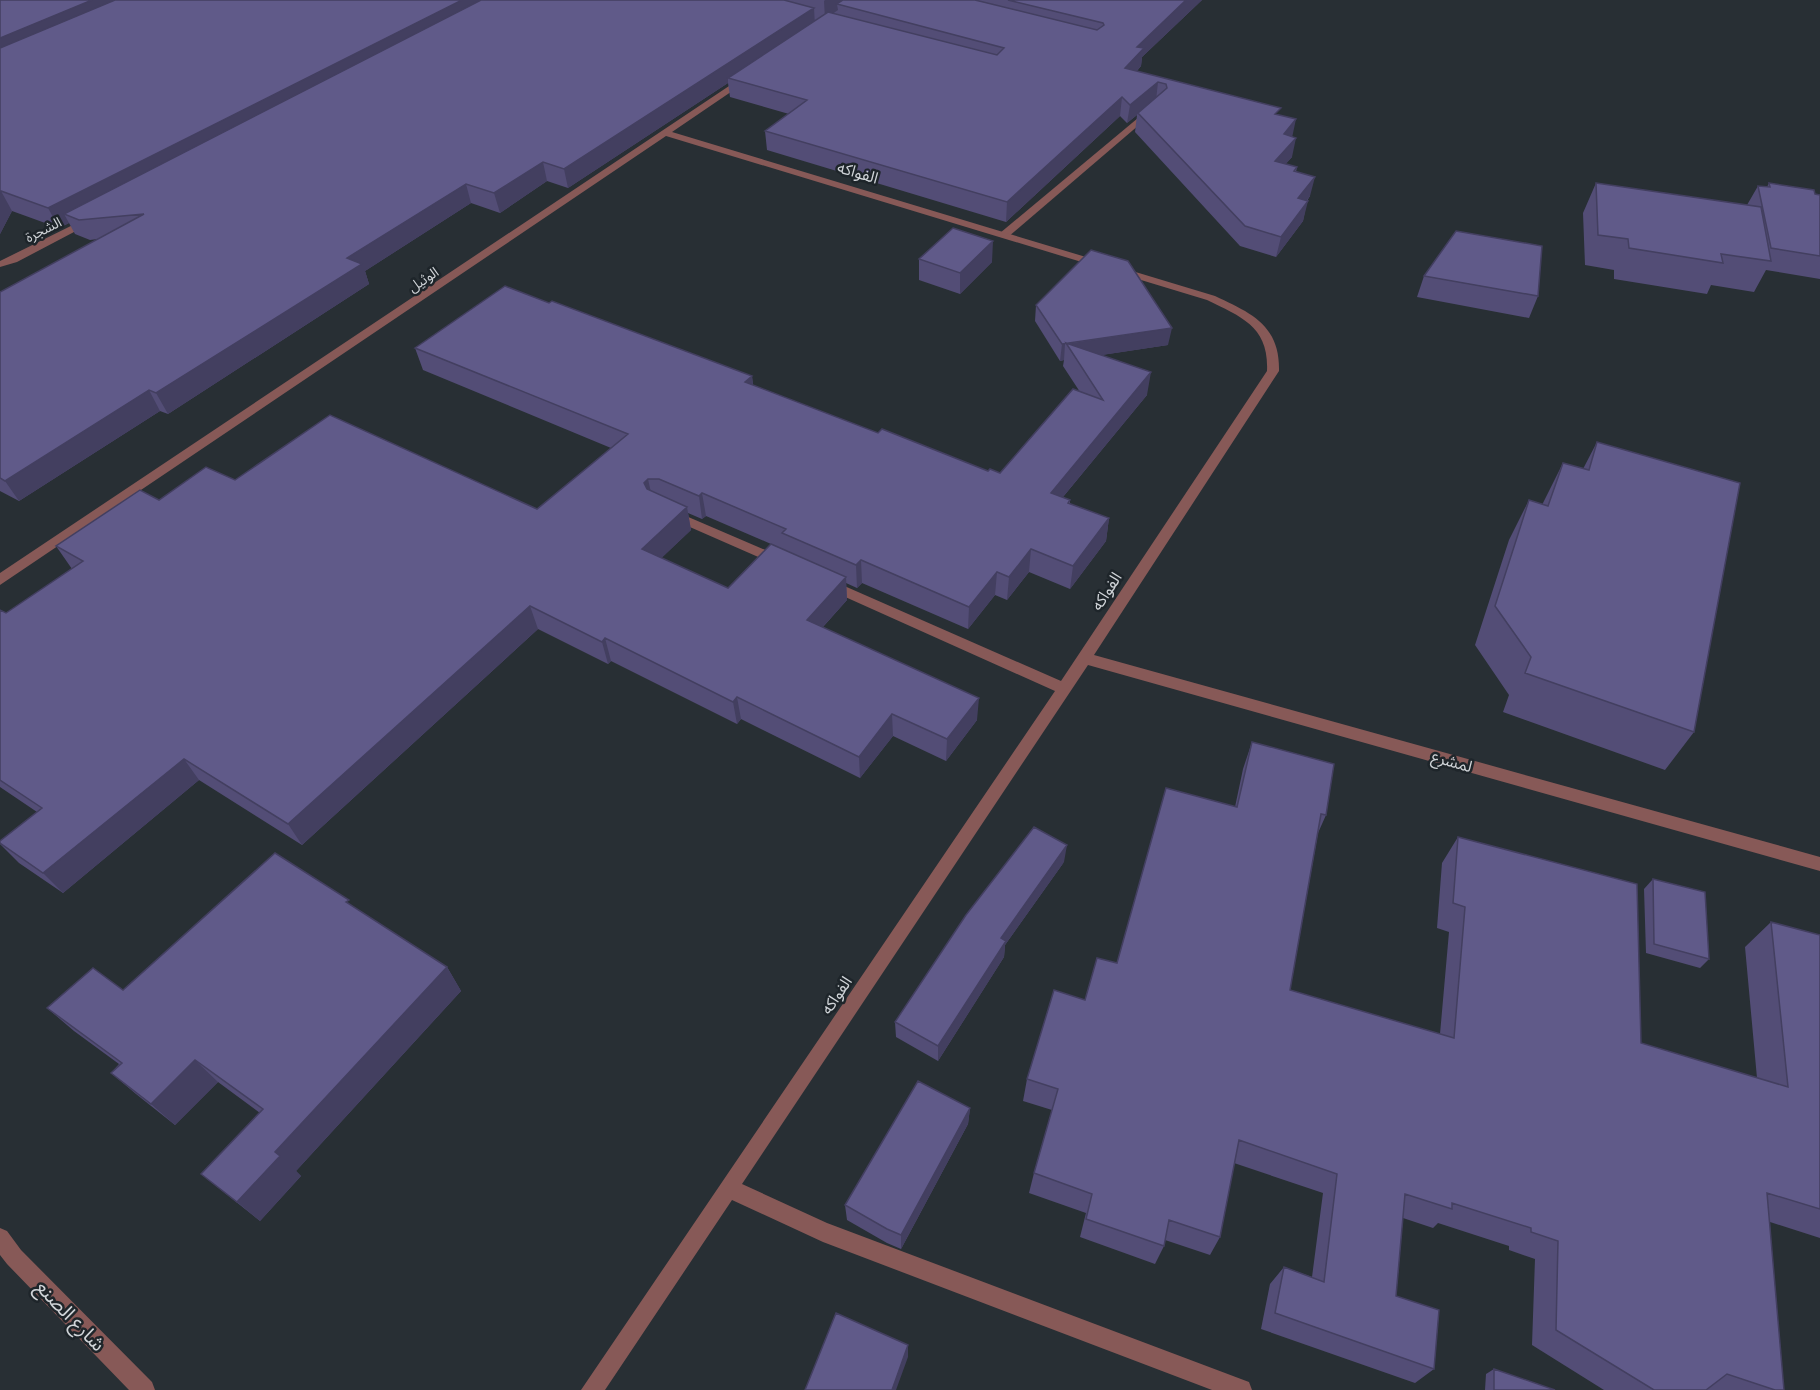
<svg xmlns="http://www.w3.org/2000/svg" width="1820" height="1390" font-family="'Titillium Web','Noto Sans Arabic',sans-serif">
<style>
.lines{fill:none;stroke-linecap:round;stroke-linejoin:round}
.service{fill:#875957;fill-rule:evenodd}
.minor{fill:#875957;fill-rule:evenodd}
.tertiary{fill:#875957;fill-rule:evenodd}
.wall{fill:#534d76;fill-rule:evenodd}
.shaded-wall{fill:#433f60}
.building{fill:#605a89;stroke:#433f60;stroke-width:1.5}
.labels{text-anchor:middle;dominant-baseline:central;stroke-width:5;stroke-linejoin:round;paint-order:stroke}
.far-street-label{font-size:14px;fill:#d0d4d8;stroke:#1e252a}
.street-label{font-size:16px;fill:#d0d4d8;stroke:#1e252a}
.near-street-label{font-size:20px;fill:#d0d4d8;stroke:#1e252a}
</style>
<rect width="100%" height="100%" fill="#282f34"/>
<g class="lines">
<!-- service -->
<path class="service" d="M1150 108 1155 111 1153 113 1008 237H1000V233Z"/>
<!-- minor -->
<path class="minor" d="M744 76 748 79 747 81 672 132 1215 296C1251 313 1280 325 1279 371L1094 655 1820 857V871L1088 665 742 1184 827 1223 1241 1379 1249 1382 1252 1390H1212L823 1242 732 1200 605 1390H581L1055 691 823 587 821 584 823 581H833L1061 681 1267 371C1269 327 1242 317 1207 300L666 136 0 585V573Z
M89 217 93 218V222L17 262 0 267V261Z
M672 510 784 558 786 561 784 564H774L667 517 665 514Z"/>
<!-- tertiary -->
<path class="tertiary" d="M0 1228 7 1231 21 1250 152 1382 155 1390H129L7 1264 0 1255Z"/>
</g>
<!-- wall -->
<path class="wall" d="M0 0H1202L1142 57 1141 66 1137 71 1279 115 1292 137V157L1285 164 1297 167 1296 172 1310 196 1307 201 1303 221 1276 257 1240 246 1135 132 1137 115 1127 123 1120 116 1006 222 767 150 765 131 789 114 730 97 728 83 568 188 547 181 500 213 471 203 365 271 369 284 168 414 160 411 19 501 0 491V292L98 239 90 240 75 234 69 223 59 228 12 211 0 234Z
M1596 183 1747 205 1758 186 1767 187 1769 183 1820 195V279L1766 270 1754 292 1711 285 1707 294 1614 279V270L1585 265 1583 213Z
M919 259 992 262 960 294 919 280Z
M1424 276 1538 296 1529 318 1417 297Z
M549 303 752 376 753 385 878 433 988 471 1000 473 1080 392 1063 366 1064 360 1060 361 1035 321 1036 305 1168 345 1101 355 1147 395 1063 497 1070 500V504L1109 518 1106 541 1070 589 1029 572 1007 600 995 595 968 629 862 583 857 588 846 583 847 600 823 627 977 720 946 761 893 736 860 778 741 719 737 724 611 661 608 664 538 629 302 845 199 780 63 893 19 863 0 844 37 812 0 787V610L6 613 72 569 56 546 159 500 235 480 537 509 611 448 423 370 415 348ZM688 513 702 519 706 516 771 544 728 588 661 558 691 530Z
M1597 442 1694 732 1665 770 1503 712 1509 695 1475 645 1509 540 1529 500 1542 505 1563 463 1583 469Z
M1252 742 1326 815 1318 833 1290 990 1440 1034 1449 932 1437 928 1442 863 1458 837 1641 1043 1757 1078 1745 947 1771 922 1820 935V1238L1770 1222 1775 1390H1604L1532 1345 1535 1259 1509 1250V1246L1438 1223 1433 1228 1403 1218 1396 1296 1434 1369 1415 1383 1261 1329 1270 1284 1284 1267 1312 1277 1323 1193 1234 1163 1220 1237 1210 1255 1165 1240 1164 1246 1155 1264 1080 1237 1086 1213 1029 1193 1034 1173 1052 1110 1023 1101 1027 1079 1085 1000 1117 963 1235 807 1243 769Z
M1064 862 1005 945 1004 957 938 1061 896 1037 895 1022Z
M1653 879 1709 959 1700 968 1646 953 1644 889Z
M354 907 447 967 461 991 296 1171 301 1176 260 1221 201 1174 260 1113 218 1082 175 1125 136 1094 111 1073 119 1064 74 1031 47 1008 123 990Z
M970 1108 968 1124 901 1249 887 1243 847 1220 845 1205Z
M1494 1369 1555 1390H1485L1486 1374Z"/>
<!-- shaded-wall -->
<path class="shaded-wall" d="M92 0H142L0 61V38Z
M462 0H501L64 214 69 223 59 228 48 208Z
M825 0H852L837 4 838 10 825 19 824 1Z
M1186 0H1202L1142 57 1141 66 1123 87 1125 68 1137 47Z
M814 8 815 26 728 78V83L568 188 564 169Z
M1158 82 1156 101 1138 113 1137 115 1127 123 1130 105Z
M1122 97 1120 116 1006 222 1007 202Z
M1296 119 1292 138 1284 134Z
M1296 138 1292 157 1271 181 1275 161Z
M543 162 547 181 500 213 494 193Z
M1315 177 1310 196 1293 218 1298 198Z
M466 184 471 203 365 271 369 284 168 414 156 393 347 258Z
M1 191 12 211 0 234V193Z
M1308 201 1303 221 1276 257 1281 237Z
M993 241 992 262 960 294V273Z
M1172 328 1168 345 1076 359 1066 344Z
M1062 344H1065L1064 360 1060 361Z
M1151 372 1147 395 1048 515 1051 493Z
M752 376 754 399 745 382Z
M149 390 160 411 19 501 5 481Z
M648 479 653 502 644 483Z
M702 493 706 516 702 519 699 496Z
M687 507 691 530 647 572 642 549Z
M1109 518 1106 541 1070 589 1073 566Z
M1031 549 1029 572 1007 600 1009 577Z
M861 560 862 583 857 588 856 565Z
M997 572 995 595 968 629 969 607Z
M846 577 847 600 809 642 807 620Z
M530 606 538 629 302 845 288 824Z
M605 638 611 661 608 664 602 642Z
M737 697 741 719 737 724 733 702Z
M979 698 977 720 946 761 947 739Z
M892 714 893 736 860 778 859 757Z
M184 759 199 780 63 893 43 873Z
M1067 845 1064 862 1005 945 1004 957 938 1061V1046L1001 938Z
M447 967 461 991 296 1171 301 1176 260 1221 237 1202 275 1152Z
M195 1060 218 1082 175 1125 151 1104Z
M970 1108 968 1124 901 1249V1235Z
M908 1345V1357L896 1390H892Z"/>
<!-- building -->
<path class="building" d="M0 0H92L0 38Z
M115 0H462L48 208 1 191 0 193V48Z
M481 0H784L814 8 564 169 543 162 494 193 466 184 347 258 362 264 156 393 149 390 5 481 0 478V292L144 214 79 220 64 214Z
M843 0H975L1097 30 1104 25 1103 23 1008 0H1186L1137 47 1144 48 1125 68 1281 108 1275 114 1296 119 1284 134 1296 138 1275 161 1297 167 1294 171 1315 177 1298 198 1308 201 1281 237 1245 226 1138 113 1167 88 1166 84 1158 82 1130 105 1122 97 1007 202 765 131 807 100 728 78 828 12 997 55 1004 48 837 4Z
M1596 183 1761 207 1771 261 1721 254 1723 263 1629 248 1628 239 1598 235Z
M1769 183 1814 190 1815 194 1820 195V256L1771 248 1758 186 1770 187Z
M953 228 993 241 960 273 919 259Z
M1456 231 1542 246 1538 296 1424 276Z
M1091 250 1128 261 1172 328 1062 344 1036 305Z
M505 286 549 303 552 301 752 376 745 382 878 433 882 429 988 471 990 469 1000 473 1073 389 1103 400 1066 343 1151 372 1051 493 1070 500 1068 503 1109 518 1073 566 1031 549 1009 577 997 572 969 607 861 560 856 565 782 533 786 529 702 493 699 496 659 479H648L644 483 647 489 687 507 642 549 728 588 771 544 846 577 807 620 979 698 947 739 892 714 859 757 737 697 733 702 605 638 602 642 530 606 288 824 184 759 43 873 0 843V841L42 808 0 780V610L6 613 83 561 56 546 140 490 159 500 206 467 235 480 330 415 537 509 628 434 415 348Z
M1597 442 1740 483 1694 732 1525 673 1531 657 1495 606 1529 500 1548 506 1563 463 1589 470Z
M1252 742 1334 764 1326 815 1321 814 1290 990 1454 1038 1465 907 1453 903 1458 837 1637 884 1641 1043 1788 1087 1771 922 1820 935V1209L1767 1193 1784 1390H1775L1727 1374 1706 1390H1654L1556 1330 1558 1241 1531 1232V1228L1452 1203V1209L1405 1194 1396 1296 1439 1310 1434 1369 1275 1313 1284 1267 1324 1282 1337 1174 1239 1140 1220 1237 1169 1220 1164 1246 1086 1219 1092 1194 1034 1173 1058 1089 1027 1079 1054 990 1085 1000 1097 958 1117 963 1166 788 1237 807Z
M1034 827 1067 845 1001 938 1006 941 938 1046 895 1022 966 915Z
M275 853 349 900 346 902 447 967 275 1152 280 1156 237 1202 201 1174 263 1109 195 1060 151 1104 111 1073 122 1063 47 1008 93 968 123 990Z
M1653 879 1705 892 1709 959 1654 944Z
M918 1081 970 1108 901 1235 887 1229 845 1205Z
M836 1313 908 1345 892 1390H805Z
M1494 1369 1555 1390H1494Z"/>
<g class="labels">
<!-- far-street labels -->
<g class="far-street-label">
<text transform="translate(43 229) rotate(-27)">الشجرة</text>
<text transform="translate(423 279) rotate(-34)">الوثيل</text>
</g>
<!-- street labels -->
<g class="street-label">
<text transform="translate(858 172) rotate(17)">الفواكه</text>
<text transform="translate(1106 591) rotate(-57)">الفواكه</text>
<text transform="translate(1452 761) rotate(16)">لمشرع</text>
<text transform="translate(836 995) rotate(-56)">الفواكه</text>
</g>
<!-- near-street labels -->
<g class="near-street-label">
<text transform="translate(71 1315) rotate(46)">شارع الصنع</text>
</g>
</g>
</svg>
